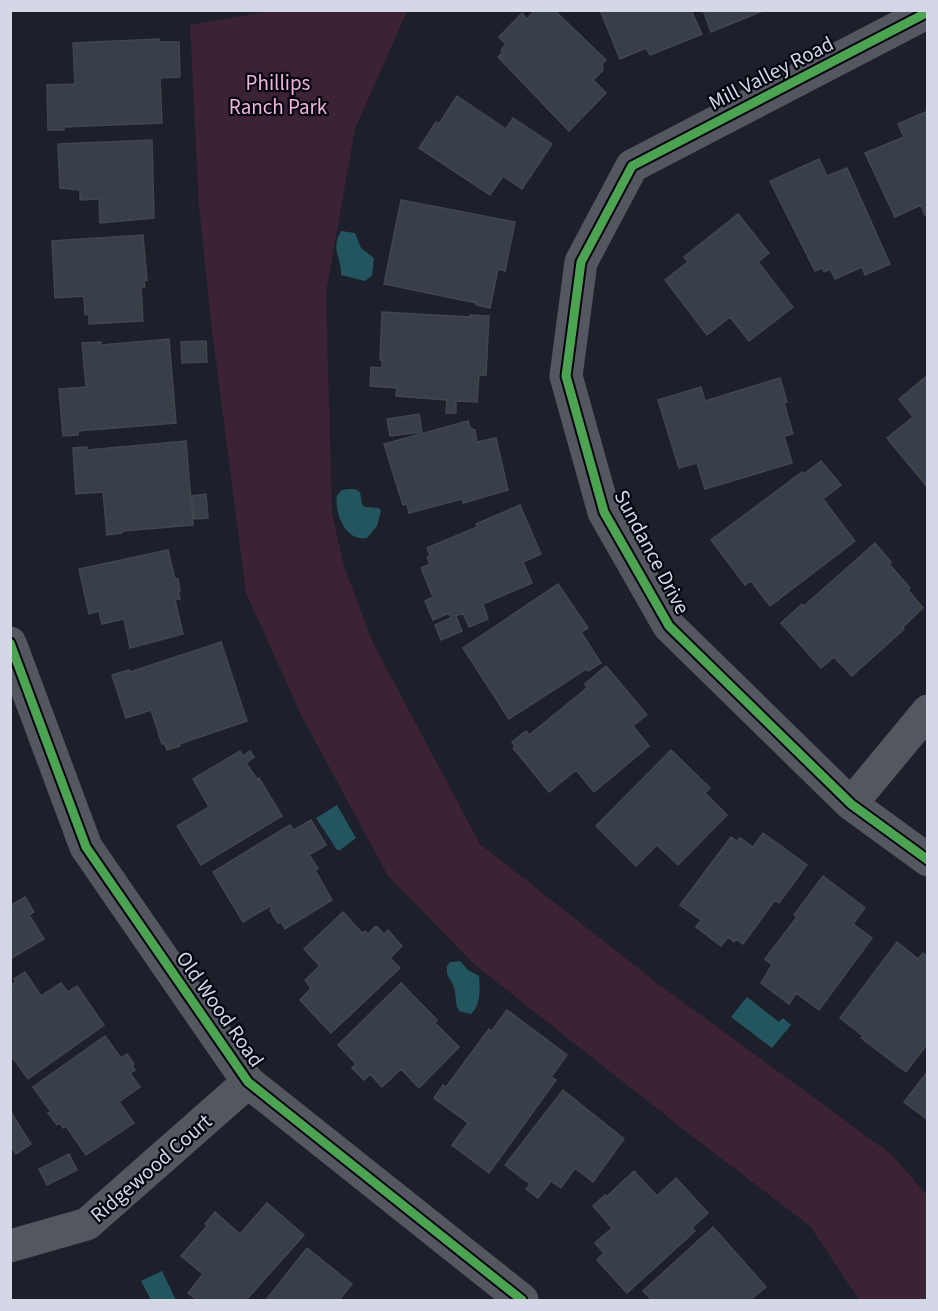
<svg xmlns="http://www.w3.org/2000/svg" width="938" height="1311" font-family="'Source Sans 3',sans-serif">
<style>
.green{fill:#3b2234}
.water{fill:#22555d}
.building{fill:#383f49;stroke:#40464e;stroke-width:1.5}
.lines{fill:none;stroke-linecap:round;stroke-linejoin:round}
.minor{stroke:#555760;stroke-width:33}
.cycleway-casing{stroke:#05060f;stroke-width:13}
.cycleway{stroke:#4ca352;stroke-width:9}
.labels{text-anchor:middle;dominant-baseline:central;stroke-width:4.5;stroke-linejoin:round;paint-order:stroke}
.street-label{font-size:21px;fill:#d4d8e6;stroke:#05060f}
.park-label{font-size:21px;fill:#f2b3db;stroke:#05060f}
</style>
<rect width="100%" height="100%" fill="#1d1f2a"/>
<!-- green -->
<path class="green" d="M271 11H407L355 129 326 293 332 514 344 566 373 643 480 844 661 986 891 1154 927 1195V1300H859L810 1226 693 1137 475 965 388 876 301 715 246 593 212 331 199 207 190 25Z"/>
<!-- water -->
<path class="water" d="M341 231 355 233 361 248 374 258 372 276 365 281 341 275C342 257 330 251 341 231Z
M348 489H355L360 492 362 504 365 507 379 508 381 511 377 526 367 538C345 542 334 512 337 495L342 490Z
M337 805 356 838 340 850H337L316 818Z
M460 961 468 970 479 976C480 987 481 1006 471 1014L459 1011C454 1002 457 993 453 985 449 977 446 976 447 966L450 962Z
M747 997 779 1022 783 1018 791 1025 772 1048 731 1017Z
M162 1271 176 1300H151L141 1281Z"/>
<!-- building -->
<path class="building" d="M535 10H554L606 60 602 64 603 70 593 80 606 93 569 131 498 57 503 52 501 50 506 44 499 37 522 13 527 19Z
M600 10H691L702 34 650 55 646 48 620 59Z
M703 10H765L711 32Z
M159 39V42H179L180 77 160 78 162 123 64 127V130H48L47 85 75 84 73 43Z
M457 96 506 129 513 118 552 144 522 189 503 176 490 195 419 148 436 122 439 124Z
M928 111V213L925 215 921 205 895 217 865 153 904 137 898 124Z
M152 140 154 218 100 223 99 199 80 200V190L60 188 58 144Z
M819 159 827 176 847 168 890 264 865 275 862 267 835 279 830 269 824 272 822 268 815 271 770 181Z
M401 200 515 222 505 271 498 269 490 308 476 305V303L384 284Z
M738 214 769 253 758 262 793 307 749 341 730 317 707 335 665 280 688 262 684 257Z
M143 235 147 280 144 279 145 287H141L143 321 89 324V314L85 315 84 296 55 298 52 241Z
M382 312 470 317V315L489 316 486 375H479L477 402 456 401V413H446L447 400 396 396 397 388 370 386 371 367 382 368V360H380Z
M169 339 176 423 78 431V435L63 436 59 389 86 387 82 343 101 342V345Z
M206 341 207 362 182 363 181 342Z
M928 375V488L887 438 913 417 899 399Z
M780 378 787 402 784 403 793 434 784 436 792 463 705 489 697 463 679 468 658 400 701 387 705 401Z
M419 414 422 432 390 436 387 419Z
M468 421 470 428 475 430 477 442 496 438 508 490 463 503 462 499 409 513 407 504 403 505 384 444Z
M186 441 193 525 123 531 122 533 107 535 103 492 76 494 73 448 87 447V450Z
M821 461 841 485 823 499 855 541 770 606 751 581 745 585 711 540 802 472 804 474Z
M206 494 208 518 194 519 192 496Z
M520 505 541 554 523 562 532 583 483 604 488 619 469 627 463 613 456 616 462 631 441 640 435 625 451 618 449 613 433 620 425 601 433 597 421 568 430 564 427 557 430 556 427 548 477 527 476 524Z
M875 543 891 562 889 564 910 588 908 590 923 608 903 627 904 629 852 676 834 657 821 668 781 623 802 604 804 606Z
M168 550 175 579H178L180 591H178L180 599 175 600 183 634 130 648 124 619 102 624 99 611 89 614 79 569Z
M558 584 588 628 581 632 601 663 588 671 586 669 509 719 463 648Z
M221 642 247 721 179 744 180 746 167 750 165 744H162L151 710 126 718 112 675 129 670 130 672Z
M606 666 647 715 633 726 649 746 594 792 576 770 549 792 513 748 515 746 512 742 526 731 529 735 587 688 585 684Z
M671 750 710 788 705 793 727 815 678 865 657 845 636 866 596 826Z
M240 751 243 756 250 751 254 757 246 763 257 779 259 778 282 816 201 865 177 826 209 807 193 779Z
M311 820 326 845 309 855 318 868 315 870 332 900 285 929 281 922 278 923 270 910 272 908 270 906 243 922 213 872 290 825 294 830Z
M763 833 807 865 779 903 775 900 743 944 736 939 734 942 728 937 721 946 696 927 701 920 680 905 731 837 737 841 740 838 753 847Z
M823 876 865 908 853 924 872 938 819 1010 796 993 789 1004 761 983 772 965 765 959 797 917 794 915Z
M25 897 34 912 29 915 44 939 10 959V906Z
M343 912 362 933 365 931 368 934 376 926 384 934 388 930 402 946 390 958 400 968 331 1033 300 1000 311 988 305 980 320 966 304 949Z
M897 942 918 959 923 953 928 957V1043L906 1072 861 1038 863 1036 840 1018Z
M25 972 41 996 61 983 68 992 77 986 104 1025 28 1079 10 1054V986L16 982 14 979Z
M401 983 437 1020 435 1023 459 1047 419 1088 401 1069 382 1087 370 1074 364 1080 352 1068 356 1064 338 1045Z
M507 1010 567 1055 551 1077 556 1080 489 1173 452 1145 468 1123 434 1098 443 1085 446 1087 489 1029 491 1032Z
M105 1036 121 1058 127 1054 134 1064 132 1066 135 1070 130 1073 140 1087 119 1102 134 1123 86 1155 66 1126 63 1128 60 1123 57 1125 48 1113 51 1112 33 1087Z
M928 1071V1120L904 1102Z
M563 1090 624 1139 593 1182 575 1168 561 1188 551 1181 538 1198 526 1189 530 1184 505 1165Z
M12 1114 31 1144 16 1154 10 1145Z
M69 1154 77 1170 47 1185 39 1169Z
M634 1171 657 1196 676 1178 708 1213 692 1228 695 1231 627 1293 597 1260 604 1253 595 1243 612 1228 593 1206 605 1195 606 1197Z
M267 1203 304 1235 246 1300H197L188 1293 203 1274 181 1256 207 1226 205 1224 215 1212 240 1234Z
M713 1227 766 1287 750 1300H652L643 1291Z
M307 1248 352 1284 339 1300H266Z"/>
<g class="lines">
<!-- minor -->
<path class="minor" d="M928 12 632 166 581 262 566 376 604 512 669 626 851 804 928 860
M10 643 86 847 248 1082 522 1300
M851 804 928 711
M10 1246 87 1224 248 1082"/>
<defs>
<path id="cycleway" d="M928 12 632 166 581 262 566 376 604 512 669 626 851 804 928 860
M10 643 86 847 248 1082 522 1300"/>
</defs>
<!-- cycleway casing -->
<use href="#cycleway" class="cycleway-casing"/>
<!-- cycleway -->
<use href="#cycleway" class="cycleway"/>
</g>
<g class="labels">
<!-- street labels -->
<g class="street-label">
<text transform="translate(771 73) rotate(-27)">Mill Valley Road</text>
<text transform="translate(652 552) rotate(62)">Sundance Drive</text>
<text transform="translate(220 1009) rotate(55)">Old Wood Road</text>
<text transform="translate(151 1168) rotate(-41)">Ridgewood Court</text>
</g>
<!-- park labels -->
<g class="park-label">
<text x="278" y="83">Phillips<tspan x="278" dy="24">Ranch Park</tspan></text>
</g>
</g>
<!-- border -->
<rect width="938" height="1311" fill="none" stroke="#d4d8e6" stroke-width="24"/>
</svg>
